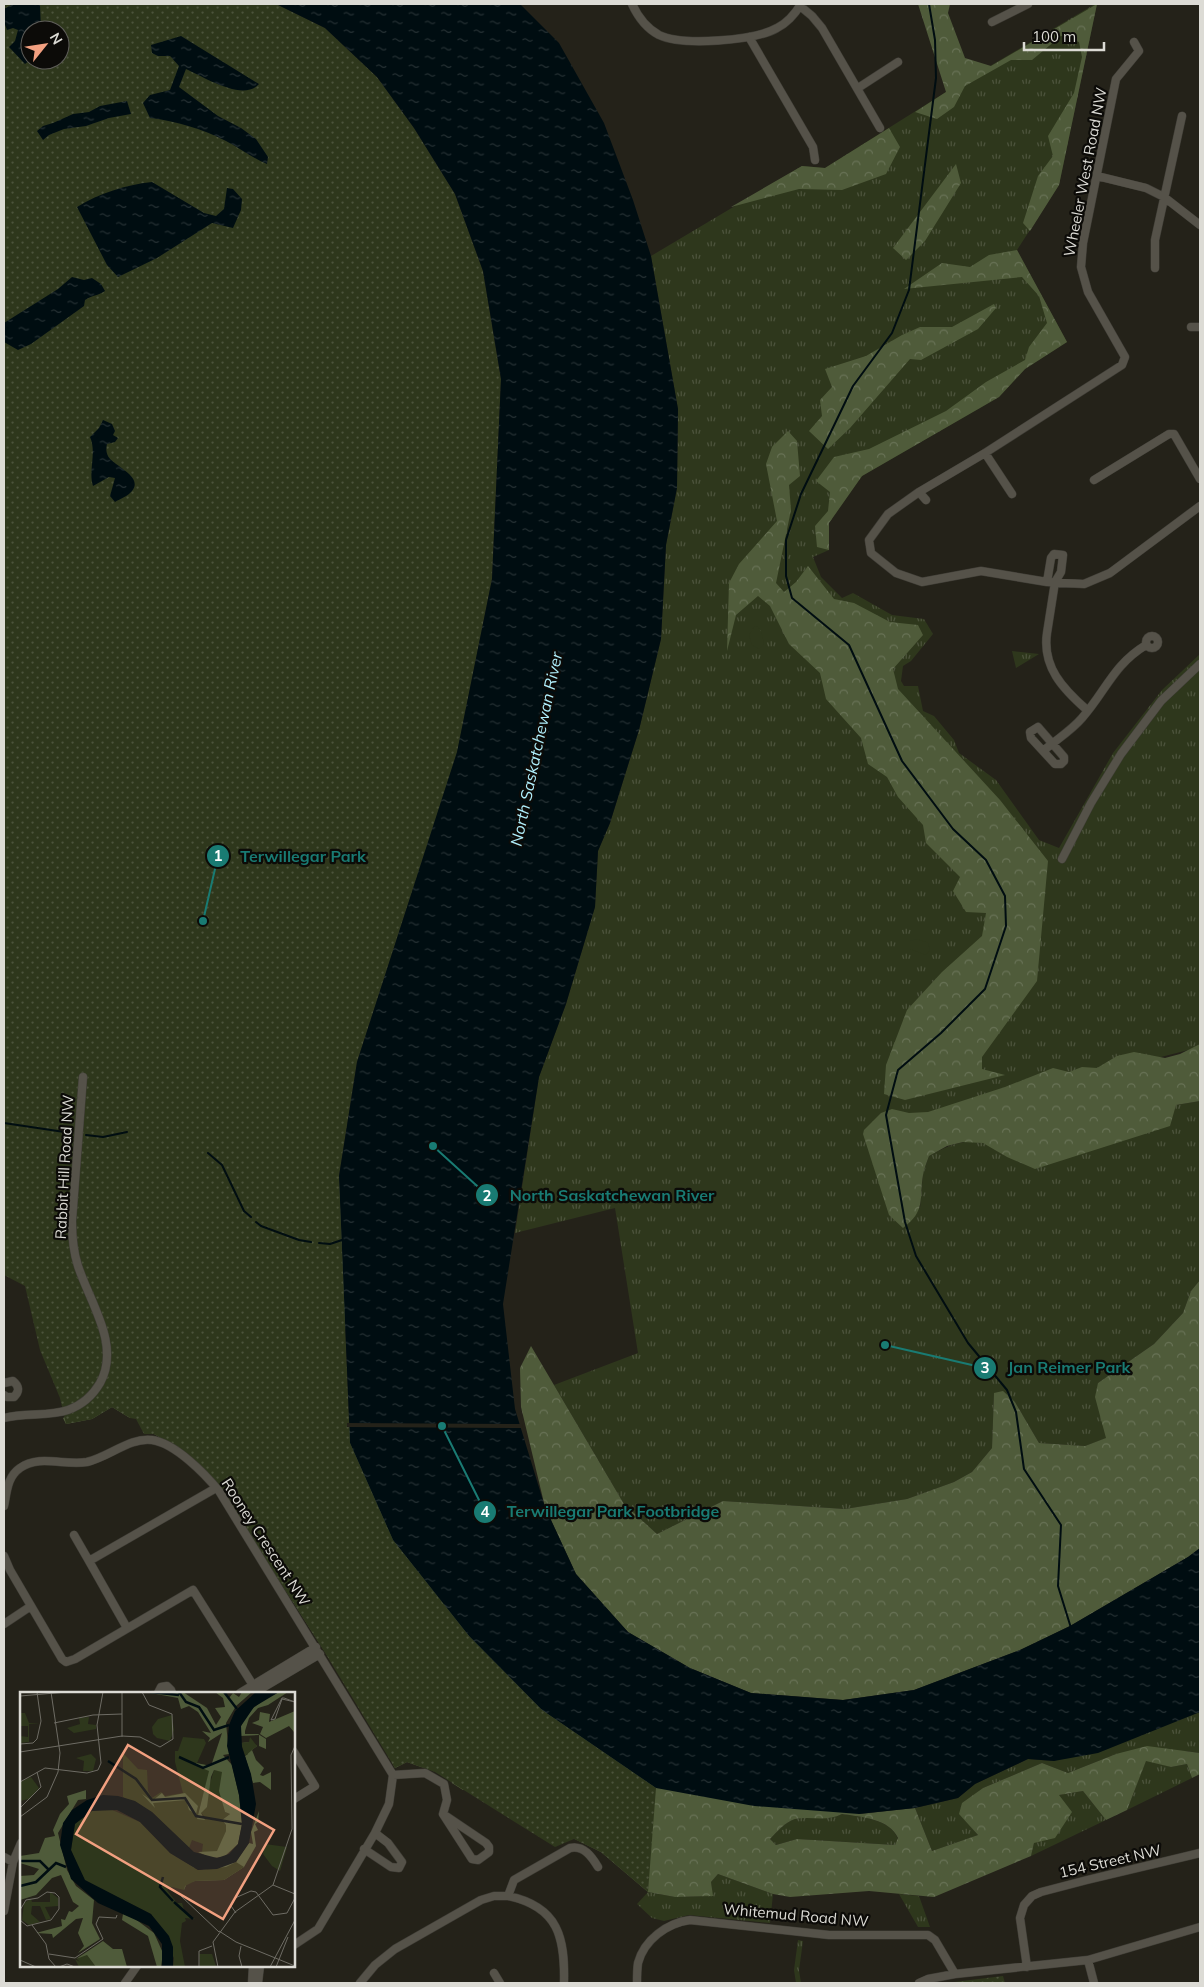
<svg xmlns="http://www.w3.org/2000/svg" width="1204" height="1987" font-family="Mulish,sans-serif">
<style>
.grass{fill:url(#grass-tufts)}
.forest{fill:url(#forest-crowns);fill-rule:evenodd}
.park{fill:url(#park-dots);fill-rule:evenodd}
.garden{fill:#2e371c}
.water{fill:url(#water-ripples)}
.pier{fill:#242219}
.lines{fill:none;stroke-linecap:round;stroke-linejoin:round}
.stream{stroke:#000d11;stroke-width:2}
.minor-casing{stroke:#3f3d36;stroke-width:9}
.minor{stroke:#555249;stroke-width:8}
.labels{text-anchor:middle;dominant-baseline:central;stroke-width:4.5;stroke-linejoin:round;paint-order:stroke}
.street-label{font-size:15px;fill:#dcdbd5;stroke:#0c0b08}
.water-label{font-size:16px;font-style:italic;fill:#b0effc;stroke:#0c0b08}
.inset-river{fill:none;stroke:#000d11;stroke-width:2.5}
.inset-road{fill:none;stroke:#6e6c64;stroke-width:1}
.view{fill:#f2a080;fill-opacity:0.15;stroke:#f2a080;stroke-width:2.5}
.inset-edge{fill:none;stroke:#dcdbd5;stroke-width:2.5}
.leader{fill:none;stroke:#197b73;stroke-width:2}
.callout-dot{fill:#197b73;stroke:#0c0b08;stroke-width:2}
.mark-label{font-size:15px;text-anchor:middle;font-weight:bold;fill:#fff}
.callout-label{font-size:16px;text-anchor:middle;font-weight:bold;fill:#197b73;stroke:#0c0b08;stroke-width:4.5;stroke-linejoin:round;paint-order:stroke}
</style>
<defs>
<pattern id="grass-tufts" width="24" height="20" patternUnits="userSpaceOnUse" patternTransform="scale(1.25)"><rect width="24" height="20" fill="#2e371c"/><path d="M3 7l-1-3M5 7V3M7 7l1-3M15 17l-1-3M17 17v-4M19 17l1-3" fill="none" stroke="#4c533c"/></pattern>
<pattern id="forest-crowns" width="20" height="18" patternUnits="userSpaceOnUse" patternTransform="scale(1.25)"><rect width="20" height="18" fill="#4f5b3a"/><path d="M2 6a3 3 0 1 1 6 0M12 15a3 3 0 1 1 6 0" fill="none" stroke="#687256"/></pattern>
<pattern id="park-dots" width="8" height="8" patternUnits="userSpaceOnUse" patternTransform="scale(1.25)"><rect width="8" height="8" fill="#2e371c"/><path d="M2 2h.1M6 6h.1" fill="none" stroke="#4c533c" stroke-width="1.8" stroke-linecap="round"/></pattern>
<pattern id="water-ripples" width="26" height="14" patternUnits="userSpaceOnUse" patternTransform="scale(1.25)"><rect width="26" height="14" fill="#000d11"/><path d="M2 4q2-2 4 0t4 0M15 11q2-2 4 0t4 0" fill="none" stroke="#253033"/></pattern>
</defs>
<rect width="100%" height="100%" fill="#242219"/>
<!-- grass -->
<path class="grass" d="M1095 4H1097L1059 185 1017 250 1067 342 1025 369 999 397 862 476 829 523V550L813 557 821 577 842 598 853 593 892 615 924 619 933 634 911 661 903 666 901 681 904 686H918L923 711 934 716 954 740 959 753 996 780 1039 840 1059 848 1113 753 1162 690 1200 654V1047L863 1133 920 1208 923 1173 929 1156C945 1147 964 1138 983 1143 991 1145 1000 1153 1007 1157L1176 1105 1200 1101V1280L1191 1291 1183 1313 1154 1344 1098 1383 1107 1438 1085 1446 1039 1443 1015 1402 994 1393 992 1448 972 1472 954 1482 907 1499 845 1509 723 1501 657 1534 624 1504 554 1385 638 1353 615 1208 515 1233 539 1077 566 1004 595 907 598 851 610 823 639 730 661 639 666 545 677 488 678 409 651 256 802 166 825 168 946 92Z
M1012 651 1039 654 1016 668Z
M1200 1712V1753L1186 1751 1116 1754 1068 1773 1042 1763 983 1788 963 1803 971 1827 978 1835 932 1851 915 1808 958 1798 975 1784 1028 1759 1054 1761Z
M1146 1760 1171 1767 1187 1764 1192 1778 1127 1810Z
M1083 1791 1106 1820 1031 1856 1034 1843 1058 1795Z
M842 1814C861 1817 891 1819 898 1839L895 1845 797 1839 776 1845 770 1839C777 1832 785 1822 795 1819 811 1815 826 1822 842 1814Z
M718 1874 773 1894 770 1923 689 1915 664 1921 652 1918 637 1904 648 1892 675 1897 712 1896 711 1882Z
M899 1894 919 1896 930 1927H918Z
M798 1940 803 1941 799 1970 801 1983H796L794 1970Z"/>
<!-- forest -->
<path class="forest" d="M918 4H950L948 13 965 58 991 66 1097 4 1059 185 1030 231 1023 223 1038 176 1053 156 1048 136 1074 93 1082 57 1079 42 1061 36 1032 60H1011L965 86 954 107 937 119 915 112 946 92Z
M889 128 900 147 886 174 842 190 799 189 731 207 802 166 825 168Z
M956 164 961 183 925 241 906 260 893 248Z
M1017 250 1067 342 1025 369 999 397 862 476 829 523V550L817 547 815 526 828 511 830 492 816 481 834 457 869 449 946 411 986 382 1025 360 1029 347 1047 323 1039 296 1022 277 904 289 942 263 970 267 989 255Z
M994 304 996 308 978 329 921 360 910 359 850 428 828 449 809 431 822 416 820 400 832 387 825 369 866 356 902 335 920 327H952Z
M788 431 797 441 800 476 789 485 791 510 776 583 784 592 796 582 808 566 834 599 854 603 890 622 918 625 923 635 893 669 898 689 1000 800 1048 861 1037 981 982 1057V1069L1005 1075 905 1100 884 1094 886 1065 907 1010 942 972 982 936 986 913 966 912 953 891 960 877 926 843 923 825 898 797 887 777 868 764 861 738 826 699 820 673 789 644 770 606 758 596 736 615 727 651 729 583 739 564 777 521 766 464 772 447Z
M1200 1044V1101L1176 1105 1170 1126 1035 1169 1007 1157 983 1143 963 1142 947 1146 929 1156C927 1162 924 1168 923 1175 919 1199 926 1211 903 1228L889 1215 863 1134 864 1130 881 1113 892 1109 909 1113 928 1112 1005 1087 1053 1068 1069 1072 1082 1067 1097 1068 1117 1056 1134 1052 1165 1058 1180 1054Z
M339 1176 346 1326 325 1405 859 1814 915 1808 932 1851 978 1835 959 1814 962 1803 983 1788 1042 1763 1068 1773 1116 1754 1147 1746 1200 1753V1774L1192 1778 1187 1764 1171 1767 1146 1761 1127 1810 1106 1820 1083 1791 1059 1795 1072 1812 1055 1838 1034 1843 1031 1856 934 1897 869 1891 790 1897 773 1894 718 1874 711 1882 713 1896 675 1897 648 1892 601 1852 470 1787 463 1790 452 1783 457 1774 421 1767 407 1762 395 1768 380 1738 219 1486 170 1443 154 1434 148 1414 130 1418 112 1407 92 1419 66 1424 63 1418 82 1410ZM842 1814C861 1817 890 1819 898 1838L895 1845 797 1839 776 1845 770 1839C777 1832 785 1822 795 1819 812 1816 827 1822 842 1814Z
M1200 1280V1548L1188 1557 1070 1626 1020 1650 914 1690 843 1700 751 1693 690 1668 628 1632 576 1574 545 1507 521 1407 520 1368 531 1346 624 1504 657 1534 723 1501 845 1509 907 1499 954 1482 972 1472 992 1448 994 1393 1003 1391 1015 1402 1039 1443 1085 1446 1106 1438 1095 1397 1098 1383 1154 1344 1183 1313 1191 1291Z"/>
<!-- park -->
<path class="park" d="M4 4H276L325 28 377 77 414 128 455 194 483 271 501 379 492 579 457 753 357 1062 339 1176 350 1443 393 1540 469 1636 542 1710 656 1788 648 1892 601 1852 574 1839 555 1847 435 1772 407 1762 395 1768 324 1651 219 1486 170 1443 154 1434H144L136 1419 130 1418 112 1407 92 1419 66 1424 60 1398 40 1350 25 1286 4 1275ZM30 30H60V60H30Z
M1003 1976 1005 1983H946Z"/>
<!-- garden -->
<path class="garden" d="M757 626C762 631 764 639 763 645L759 649 752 645 749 635 754 627Z
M917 939 928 943 930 950 926 955 910 949V941Z"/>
<!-- water -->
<path class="water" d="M13 4 40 5 41 30H30V60L25 64 9 47 15 41 18 30 13 28 7 30 4 22V9Z
M276 4H520L559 43 604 123 633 200 651 256 678 409 677 488 666 545 661 639 639 730 610 823 598 851 595 907 566 1004 539 1077 503 1304 515 1409 545 1507 576 1574 628 1632 690 1668 751 1693 843 1700 914 1690 1020 1650 1070 1626 1188 1557 1200 1548V1712L1098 1753 1054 1761 1028 1759 975 1784 958 1798 915 1808 859 1814 754 1806 656 1788 542 1710 469 1636 393 1540 350 1443 339 1176 357 1062 457 752 492 579 501 379 483 271 455 194 414 128 377 77 325 28Z
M181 36 259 84C243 102 204 77 186 69L179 87 218 116 241 128 256 139 268 157 267 164C252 158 240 148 226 141 203 129 176 121 150 118L143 103 150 95 170 90 179 66 170 56H158L152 53 151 45Z
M127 101 131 114 109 118 86 126 64 129 49 135 43 140 37 131 43 126 53 123 73 114 89 112 100 106Z
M152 182 204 213 216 216 224 209 227 188 233 189 242 199 241 210 233 228 212 223 157 258 118 277 107 265 77 207C100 193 125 185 152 182Z
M72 277 84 280 92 278 101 284 105 291C98 296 92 295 85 300L84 306 31 344 18 350 4 342V323L58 289Z
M103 420 112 424 115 431 113 435 118 438 115 442 107 444C106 448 106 452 108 456 113 466 144 476 132 491 128 496 120 499 115 502L110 496 115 478 109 477 93 486C88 471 97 452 90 437L99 428Z"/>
<!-- pier -->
<path class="pier" d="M347 1423 522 1424 523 1428 347 1427Z"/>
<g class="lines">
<!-- stream -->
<path class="stream" d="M929 4 935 40 936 78 909 290 892 333 853 386 801 494 786 540V576L792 598 849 645 902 761 953 829 986 860 1005 896 1006 926 985 989 941 1033 898 1070 886 1115 905 1222 916 1256 968 1343 1007 1390 1016 1412 1024 1469 1061 1525 1058 1586 1071 1628
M4 1123 71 1133
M86 1135 103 1137 127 1132
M208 1153 222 1165 244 1211 251 1217
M256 1222 261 1226 299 1240 311 1242
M319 1243 330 1244 342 1240"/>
<defs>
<path id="minor" d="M632 4C638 17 646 28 659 35 682 46 754 41 777 28 787 23 795 14 801 4
M800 6 812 16 822 28 880 128
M992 22 1028 4
M749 37 813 147 815 160
M1134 42 1139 51 1116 79 1083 243 1081 267 1088 292 1125 357 1122 365 985 453 919 492 888 514 869 540 871 553 896 573 922 582 981 571 1047 582 1084 584 1110 573 1200 506
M858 88 898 62
M1097 176 1146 188 1164 197 1200 225
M1155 268V240L1182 116
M1191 327H1200
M985 453 1012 494
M1094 480 1169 434H1174L1200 479
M919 492 926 500
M1047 582 1051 558 1054 554 1063 555 1061 572 1055 582 1047 633C1042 667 1063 689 1087 710
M1146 642a6 6 0 1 1 12 0a6 6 0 1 1-12 0Z
M1038 727 1064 757V761L1061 764H1055L1031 738 1030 732Z
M1043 751C1056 740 1072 730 1082 718 1106 691 1113 665 1146 645
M1062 859 1091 803 1121 754 1161 701 1200 664
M4 1383 13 1381C19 1386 20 1391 14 1397H7L4 1395
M4 1418C25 1412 48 1417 68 1410 82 1405 93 1395 100 1383 121 1345 90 1303 78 1266 73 1251 72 1237 72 1221L83 1077
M4 1506C7 1492 7 1477 20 1468 39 1454 65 1466 87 1462 109 1457 130 1437 152 1440 175 1443 205 1474 219 1491L393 1775 389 1804 375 1833 318 1929 294 1945
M74 1535 89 1561
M4 1556 10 1570 62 1659 66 1662 75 1659 193 1590 258 1693
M4 1624 31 1606
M127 1628 89 1561 216 1488
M158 1693 161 1687 167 1686 171 1690 172 1693
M240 1693 316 1647
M254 1693 320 1654
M294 1752 315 1786 294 1799
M393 1775 425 1773 444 1784 447 1800 443 1814 472 1859 478 1860 489 1852V1847L486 1843 443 1814
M364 1849 391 1867 399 1868 402 1862 388 1843 375 1833
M4 1857 13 1862
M508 1896C559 1907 565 1938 564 1983
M4 1911 13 1862 21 1843
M1088 1960 1094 1983
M1027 1967 1020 1918 1024 1905 1032 1896 1041 1892 1087 1880 1200 1853
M494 1973 500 1983
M125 1983 137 1966
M252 1983 253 1966
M258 1983 260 1966
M360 1983 375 1965 395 1949 481 1900 494 1896H508L514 1880 570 1848C584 1845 592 1857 598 1867
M637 1983C637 1977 637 1970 638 1963 644 1940 667 1923 690 1920L829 1935H928L935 1940 955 1974 1088 1960 1200 1927
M919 1983 928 1979 955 1974"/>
</defs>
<!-- minor casing -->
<use href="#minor" class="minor-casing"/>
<!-- minor -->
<use href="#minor" class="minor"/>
</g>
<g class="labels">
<!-- street labels -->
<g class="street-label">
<text transform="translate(1085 172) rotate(-79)">Wheeler West Road NW</text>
<text transform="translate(64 1167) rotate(-87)">Rabbit Hill Road NW</text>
<text transform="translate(266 1542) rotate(57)">Rooney Crescent NW</text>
<text transform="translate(1110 1861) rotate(-13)">154 Street NW</text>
<text transform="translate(796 1915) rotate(5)">Whitemud Road NW</text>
</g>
<!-- water labels -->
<g class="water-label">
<text transform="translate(536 749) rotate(-78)">North Saskatchewan River</text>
</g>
</g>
<!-- overview -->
<g transform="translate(20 1692)">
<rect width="275" height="275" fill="#242219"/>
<path d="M163 45 184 47 186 51 177 71 191 74 177 126 185 125 181 121 194 78 202 79V109L205 120 210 122 202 128 206 133V139L198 159 194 160H182L183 152 172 148 169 156 132 120 103 105V61L118 77 127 78 128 99 132 106 141 100 145 104 163 101 155 70V59H158ZM67 263 76 275H59L55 267 60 270 57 267 60 264Z" fill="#2e371c"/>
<path d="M125 0H163L187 16 196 33 201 25 195 16 205 15 203 6 195 0H207L205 1 209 6 213 1 219 5 222 0H232L216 14 206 31 209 62 203 63 212 73 219 103 222 132 218 152 204 165 191 166 178 160 197 159 206 139V133L202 128 210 122 205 120 199 99 202 80 194 78 191 85 187 115 181 121 185 128 177 127 189 79 175 73 176 71 191 74 202 41 188 50 190 46 182 39 191 41 178 20 169 14 161 17 158 6ZM259 0H268L248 13 238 16 229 26 225 39V42H238L246 47V57L239 54V43L220 44 221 34 227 21 242 9ZM275 19 274 40 269 34 246 46 240 42 243 35 232 31 239 28 240 20 250 22 249 30ZM231 50 237 54 232 58 236 68 244 76 240 83 243 84 251 80V98L240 90 233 91 225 64 228 62 221 51ZM66 98V107L58 108 38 141 47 178 56 194 74 208 72 231 80 247 58 261 64 254 58 241 63 226 56 227 33 246 32 242 16 241 42 234 41 227 45 228 49 219 52 220 59 214 53 210 41 183 32 186 16 203 0 208V184L14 183 19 177 0 171V164L19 161 25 146 35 144 33 138 40 122 49 112 47 104ZM142 101 145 105 165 101 178 114 176 122 169 118 166 108 133 111 135 116 122 102 132 109ZM239 119 238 130 235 132 238 138 234 140 236 154 224 175 204 188 175 189 167 191 164 198 158 167 175 176 172 180 216 170 229 151 233 152 231 140ZM103 222 114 226 134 241 143 261 141 275H137L128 244 102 228ZM83 249 93 257H102L107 275H76L67 263 56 267Z" fill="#4f5b3a"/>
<path d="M0 21H5L9 31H20L9 32V50L0 51V44L8 45V34H0ZM152 23 154 38 150 49 137 46 133 42 132 35 138 27ZM69 25 68 32 76 33V37L54 41 47 36 60 32 59 26ZM230 45 237 54 225 64 221 51 229 50ZM71 62 76 67 73 79H63L64 69 56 66ZM11 85 19 96 9 107 0 109V90ZM90 117 120 130 150 161 178 178 206 175 216 170 224 175 204 188 175 189 165 194 164 198 152 195 147 198 157 211H162L165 221 175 227 165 226 166 229 162 231 160 249 165 275H153L154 266 131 222 65 189 58 175 51 158 55 131 72 119ZM245 152 267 155 260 179 252 174 243 162ZM30 200 38 206V214L25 215 31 227 26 228 20 214H12L11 222 20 230 9 233 2 228 4 211 11 207 12 210H30ZM179 262H192L196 274 180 275Z" fill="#2e371c"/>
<path d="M236 0H259L234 15 221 34 222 55 231 82 236 112 229 151 216 170 197 177 178 178 150 161 120 130 97 118 72 119 55 132 51 158 65 188 131 222 149 244 153 255V275H142V252L129 234 78 211 51 187 40 153 43 131 52 118 67 108 83 103 98 104 115 109 132 120 174 160 197 166 209 162 218 152 222 132 219 103 207 54 209 33 215 19Z" fill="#000d11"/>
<path class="inset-river" d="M130 0 159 3M159 0 166 10 179 15 194 38 209 33M204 0 217 17M159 65 183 76 209 65M88 69 116 87 132 108 165 106 176 124 222 132M0 169H20L29 178M143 185 140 195 153 209M0 194 16 190 36 171 46 175M154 210 173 227"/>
<path class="inset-road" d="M0 4 47 0M275 10 264 6H262L251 28 255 27 262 7 275 10M34 31 73 23 102 22M102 44 120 45 140 55 153 47 152 22 129 13 122 0M102 45V0M0 52 13 51 17 47 21 29 17 0M0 60 102 44M0 90 25 76 67 81 78 78 81 71 77 33 83 0M0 116 21 95 17 80M0 125 27 105 38 80 40 61 31 0M253 193 272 137 271 63 275 54M161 204 199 240M0 218 6 208 18 206 27 200 35 201 39 205V217L31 228 7 234 0 228M216 221 211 214 215 206 231 199 236 200 253 223 267 221 275 206M12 233 26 252 29 267 36 275M199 239 216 250 275 274M221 254 219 264 222 275M29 262 55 266 83 247 76 232 79 225 96 226 97 223M0 268 16 275M39 275 47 272 55 275M179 275V259L192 254M198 275 193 250 215 220 253 193 275 202M250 275 275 228M256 275 268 245"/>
<path class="view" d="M108 53 254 138 203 227 56 142Z"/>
<rect width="275" height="275" class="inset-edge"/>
</g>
<!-- callouts -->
<path class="leader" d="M203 921L218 856M433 1146L487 1195M885 1345L985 1368M442 1426L485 1512"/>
<g class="callout-dot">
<circle cx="203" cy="921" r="5"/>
<circle cx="433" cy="1146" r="5"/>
<circle cx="885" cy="1345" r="5"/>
<circle cx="442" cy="1426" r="5"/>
<circle cx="218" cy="856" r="12"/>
<circle cx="487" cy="1195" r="12"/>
<circle cx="985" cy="1368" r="12"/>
<circle cx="485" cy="1512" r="12"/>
</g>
<g class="mark-label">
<text x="218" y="861">1</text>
<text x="487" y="1201">2</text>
<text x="985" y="1373">3</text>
<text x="485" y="1517">4</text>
</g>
<g class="callout-label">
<text x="303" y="862">Terwillegar Park</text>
<text x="612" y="1201">North Saskatchewan River</text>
<text x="1069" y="1373">Jan Reimer Park</text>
<text x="613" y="1517">Terwillegar Park Footbridge</text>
</g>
<!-- border -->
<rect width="1204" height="1987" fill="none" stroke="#dcdbd5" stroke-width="10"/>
<!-- north arrow -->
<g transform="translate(45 45) rotate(60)"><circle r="24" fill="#0c0b08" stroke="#5f5e5a"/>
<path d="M0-4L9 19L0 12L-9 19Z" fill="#f2a080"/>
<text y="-8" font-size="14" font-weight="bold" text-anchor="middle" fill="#dcdbd5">N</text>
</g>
<!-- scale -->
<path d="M1024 42v8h80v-8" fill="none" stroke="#dcdbd5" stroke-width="2.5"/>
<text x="1032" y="42" font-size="15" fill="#dcdbd5" stroke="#0c0b08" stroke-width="4" paint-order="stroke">100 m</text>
</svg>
